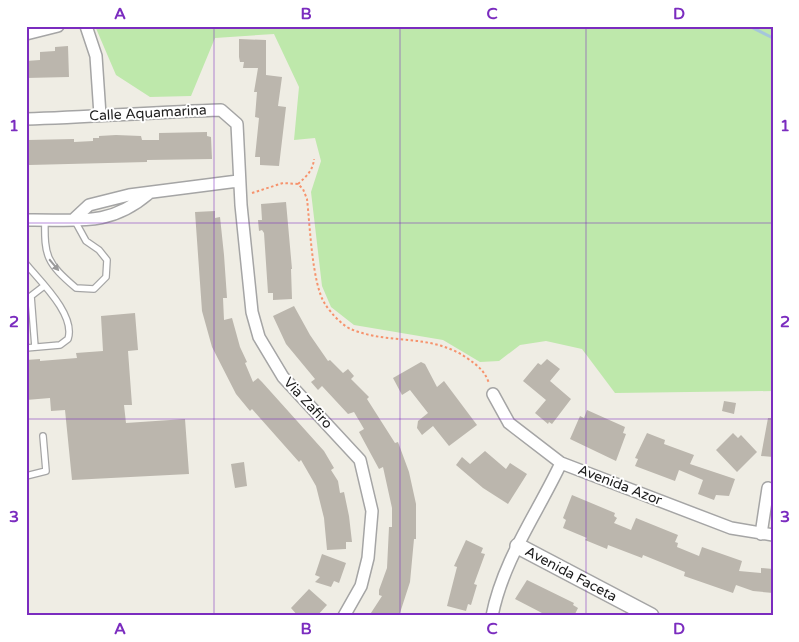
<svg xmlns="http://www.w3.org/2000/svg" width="799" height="642" font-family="'Varela Round',sans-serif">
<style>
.grass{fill:#bee8ab}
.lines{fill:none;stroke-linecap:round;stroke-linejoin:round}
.stream{stroke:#a5c6db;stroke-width:3}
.building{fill:#bbb6ad}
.service-casing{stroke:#a5a5a5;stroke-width:8}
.minor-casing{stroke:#a5a5a5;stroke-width:14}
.tertiary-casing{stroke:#a5a5a5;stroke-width:18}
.path{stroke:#f6936d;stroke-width:2;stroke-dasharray:2.5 2.5;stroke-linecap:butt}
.service{stroke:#fff;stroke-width:5.5}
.minor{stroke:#fff;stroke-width:11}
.tertiary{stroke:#fff;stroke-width:15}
.oneway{fill:#9a9a9a}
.grid{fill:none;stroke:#7b2cbf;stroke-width:1;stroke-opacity:0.55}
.labels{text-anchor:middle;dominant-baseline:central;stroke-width:4;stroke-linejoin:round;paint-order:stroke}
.street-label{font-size:14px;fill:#1e1e1e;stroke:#fff}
.neatline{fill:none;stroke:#7b2cbf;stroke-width:2}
.grid-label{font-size:16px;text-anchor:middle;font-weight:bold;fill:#7b2cbf}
</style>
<rect width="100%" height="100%" fill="#efede4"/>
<!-- grass -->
<path class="grass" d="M95 26H773V391L615 393 582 349 546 341 520 345 499 361 480 362 443 340 354 325 331 307 322 286 311 192 321 161 315 138 294 140 299 87 274 34 215 38 191 96 150 97 116 75Z"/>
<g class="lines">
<!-- stream -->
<path class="stream" d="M749 26 773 38"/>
</g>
<!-- building -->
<path class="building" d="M239 39 266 40V75L282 77 278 106 286 107 279 166 260 165V157H255L259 118 255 117 257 92H254L258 68H243L244 62H240L239 57Z
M68 46 69 77 26 78V61L40 60V52L55 51V47Z
M207 132V136L211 137 212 159 147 160V162L29 165 26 163 28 140 74 139V142L93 141V138H99V136L116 135 141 136 142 140H159V133Z
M286 202 292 269H291L292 299 273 300V293H268L264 233 262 230 259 231 258 220H262L261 204Z
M215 211V218L220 217 224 255 227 298H223L224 320 232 318 240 347 247 362 245 363 253 382 258 378 262 382 324 451 334 468 331 470 338 481 340 493 344 492 349 516 352 542H346V549L327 550 324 518 316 486 301 460 299 462 252 409 250 411 236 394 212 347 202 311 195 212Z
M294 306 310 335 328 361 330 360 343 373 348 369 354 376 351 379 369 397 367 399 395 443 398 442 409 472 416 504V539H414L410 582 399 616H369L382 596 379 595V590L387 568 389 527H392V508L383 467 379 469 359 432 364 429 354 412 348 414 322 386 318 390 311 382 315 379 286 344 273 316Z
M135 313 138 350 128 351 132 405H124L126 423 185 419 189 474 72 480 65 410 51 411 50 398 26 400V360L40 359V361L77 358 76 353 103 351 101 316Z
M547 359 560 369 550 381 571 399 552 424 549 422 548 424 535 413 546 400 523 381 538 363 541 365Z
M421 362 425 364 437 387 444 381 477 425 449 446 433 426 422 435 417 428 418 421 428 413 410 390 402 395 393 378Z
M724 401 736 403 734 414 722 411Z
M587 410 625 427 623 433 626 434 616 461 570 439 580 416 584 418Z
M768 418H773V457L761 456Z
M647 433 665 440 664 444 694 455 690 464 735 479 729 496 716 495 714 500 698 494 703 480 679 470 675 481 635 466 638 459 635 458Z
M733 433 738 438 741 435 757 452 737 472 716 450Z
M485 451 506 469 510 463 527 474 508 504 483 488 456 465 462 457 470 464Z
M244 462 247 486 235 488 231 464Z
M572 495 615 513 614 516 617 518 614 523 631 530 636 518 678 535 675 542 678 543 677 547 699 556 702 547 742 561 739 571 761 573V568L773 569V593L753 591 736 585 733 593 684 576 685 572 643 555 642 558 608 545 607 549 585 540 587 538 563 528 566 520 563 518Z
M466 540 483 548 481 553 485 554 474 584 477 585 471 605 468 604 466 611 447 606 457 567 454 566Z
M322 554 346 563 339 583 334 581 331 587 315 582 320 577 315 575Z
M527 580 574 603 573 605 578 608 574 616H540L542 613 515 599Z
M309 589 327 605 317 616H298L291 608Z"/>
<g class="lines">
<defs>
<path id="service" d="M45 219C44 257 47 263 76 288L94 289 106 277 107 260 99 250 86 241 75 221
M26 264C40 281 76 315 68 339L60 345 26 348
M35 347 31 296 44 286
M26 476 46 471 43 436"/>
<path id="minor" d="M86 26 96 56 100 115
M26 34 58 26
M26 119C91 117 156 112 221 110L237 124 241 205 252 312 259 337 283 377 360 460 372 511 368 558 361 586 344 616
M74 219 89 205 129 195 238 181
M26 220C75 219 108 228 148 194
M493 394 509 423 561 463 731 528 773 535
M761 534 768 488
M492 616C503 560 537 514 561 463"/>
<path id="tertiary" d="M518 546 651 616"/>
</defs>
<!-- service casing -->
<use href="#service" class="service-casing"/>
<!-- minor casing -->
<use href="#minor" class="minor-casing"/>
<!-- tertiary casing -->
<use href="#tertiary" class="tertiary-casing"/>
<!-- path -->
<path class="path" d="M298 184C307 176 313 170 314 159
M252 193 283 183 298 184 303 189 307 199C310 225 312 284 325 304 331 313 342 326 353 330 392 345 430 333 467 358 478 366 484 370 489 383"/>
<!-- service -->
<use href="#service" class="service"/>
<!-- minor -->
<use href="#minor" class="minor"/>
<!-- tertiary -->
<use href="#tertiary" class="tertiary"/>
</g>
<!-- one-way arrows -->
<defs><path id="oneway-solid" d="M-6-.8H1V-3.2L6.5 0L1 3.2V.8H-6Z" transform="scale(1.25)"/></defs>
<use class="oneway" href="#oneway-solid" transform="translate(54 265) rotate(50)"/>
<!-- grid -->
<path class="grid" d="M214 26V616M400 26V616M586 26V616M26 223H773M26 419H773"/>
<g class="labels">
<!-- street labels -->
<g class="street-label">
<text transform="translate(148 113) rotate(-3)">Calle Aquamarina</text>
<text transform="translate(308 403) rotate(47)">Via Zafiro</text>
<text transform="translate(620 485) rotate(21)">Avenida Azor</text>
<text transform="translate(571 574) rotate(28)">Avenida Faceta</text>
</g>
</g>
<!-- border -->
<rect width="799" height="642" fill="none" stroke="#ffffff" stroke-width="55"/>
<rect x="28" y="28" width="744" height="586" class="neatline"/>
<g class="grid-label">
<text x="120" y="19">A</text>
<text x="306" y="19">B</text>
<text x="492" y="19">C</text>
<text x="679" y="19">D</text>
<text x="14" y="131">1</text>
<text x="785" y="131">1</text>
<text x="14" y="327">2</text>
<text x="785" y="327">2</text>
<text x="14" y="522">3</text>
<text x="785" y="522">3</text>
<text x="120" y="634">A</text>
<text x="306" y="634">B</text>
<text x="492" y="634">C</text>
<text x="679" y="634">D</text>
</g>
</svg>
